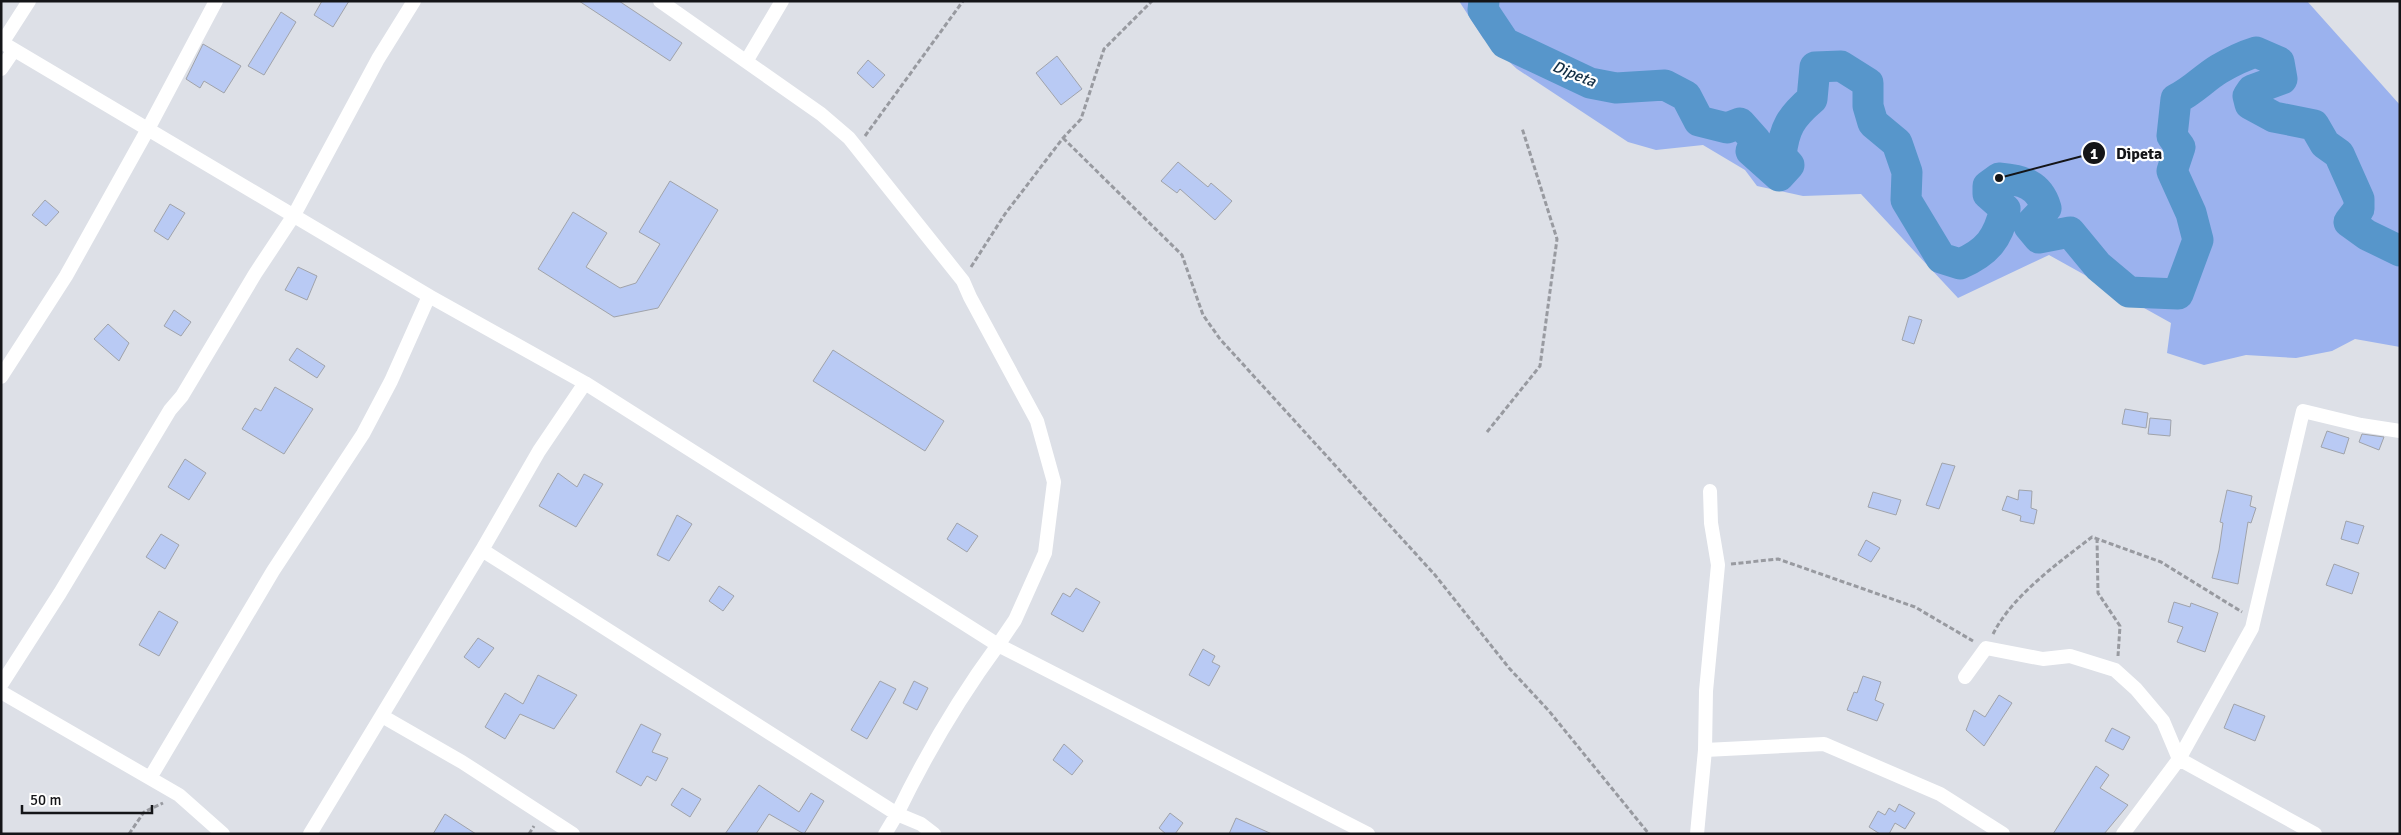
<svg xmlns="http://www.w3.org/2000/svg" width="2401" height="835" font-family="Signika,sans-serif">
<style>
.green{fill:#9bb2ee}
.lines{fill:none;stroke-linecap:round;stroke-linejoin:round}
.river{stroke:#5796cb;stroke-width:31}
.building{fill:#b9caf4;stroke:#a0a3aa}
.path{stroke:#989aa0;stroke-width:3;stroke-dasharray:5 2.5;stroke-linecap:butt}
.minor{stroke:#fff;stroke-width:14}
.labels{text-anchor:middle;dominant-baseline:central;stroke-width:4.5;stroke-linejoin:round;paint-order:stroke}
.water-label{font-size:16px;font-style:italic;fill:#122e45;stroke:#fff}
.leader{fill:none;stroke:#141518;stroke-width:2}
.callout-dot{fill:#141518;stroke:#fff;stroke-width:2}
.mark-label{font-size:15px;text-anchor:middle;font-weight:bold;fill:#fff}
.callout-label{font-size:16px;text-anchor:middle;font-weight:bold;fill:#141518;stroke:#fff;stroke-width:4.5;stroke-linejoin:round;paint-order:stroke}
</style>
<rect width="100%" height="100%" fill="#dde0e7"/>
<!-- green -->
<path class="green" d="M1459 1H2307L2400 105V347L2355 339 2332 351 2296 358 2246 355 2204 365 2167 353 2171 323 2049 255 1958 298 1861 194 1803 196 1757 186 1745 170 1703 145 1656 150 1628 142 1517 69 1483 38Z"/>
<g class="lines">
<!-- river -->
<path class="river" d="M1484 1 1483 10 1505 43 1590 83 1616 88 1665 85 1686 96 1699 121 1727 128 1740 123 1756 141 1751 151 1779 176 1789 165 1781 156C1784 128 1791 117 1812 99L1815 67 1841 66 1868 83V106L1873 123 1897 143 1907 172 1906 200 1941 258 1960 264C1988 252 1998 238 2005 209L1988 194V186L1999 178C2022 180 2039 184 2046 208L2029 226 2039 238 2070 232 2098 266 2129 292 2178 294 2198 240 2191 213 2172 171 2180 147 2172 136 2176 99C2193 91 2204 78 2219 69 2231 62 2243 56 2256 52L2279 62 2282 79 2252 90 2248 96 2250 104 2274 117 2314 125 2325 144 2339 154 2359 199V209L2349 222 2367 235 2400 251"/>
</g>
<!-- building -->
<path class="building" d="M322 1H349L333 27 314 15Z
M579 1H619L682 43 670 61Z
M281 12 296 22 264 75 248 66Z
M203 44 241 66 224 93 204 81 200 88 186 79Z
M1057 56 1082 89 1061 105 1036 73Z
M868 60 885 75 873 88 857 73Z
M1178 162 1208 187 1211 183 1232 201 1215 220 1180 189 1177 193 1161 181Z
M670 181 718 210 658 308 614 317 538 269 573 212 607 233 586 267 620 288 636 283 660 244 639 232Z
M45 200 59 212 46 226 32 215Z
M170 204 185 213 168 240 154 231Z
M298 267 317 276 307 300 285 290Z
M174 310 191 322 181 336 164 326Z
M1909 316 1922 320 1914 344 1902 340Z
M108 324 129 343 119 361 94 339Z
M297 348 325 366 317 378 289 360Z
M833 350 944 421 925 451 813 381Z
M275 387 313 409 284 454 242 429 255 408 261 411Z
M2125 409 2148 413 2146 428 2122 424Z
M2150 418 2171 420 2170 436 2148 434Z
M2327 431 2349 438 2344 454 2321 447Z
M2362 434 2384 437 2379 450 2359 442Z
M185 459 206 473 189 500 168 487Z
M1942 463 1955 466 1939 509 1926 505Z
M558 473 577 487 584 474 603 484 576 527 539 506Z
M2019 490 2032 491 2031 508 2037 510 2034 524 2020 521 2021 516 2002 510 2007 496 2018 500Z
M2227 490 2252 496 2250 506 2256 508 2251 523 2248 522 2238 584 2212 578 2219 550 2223 523 2220 522Z
M1873 492 1901 500 1896 515 1868 507Z
M677 515 692 524 669 561 657 555Z
M2346 521 2364 526 2358 544 2341 539Z
M957 523 978 536 967 552 947 539Z
M161 534 179 545 165 569 146 557Z
M1866 540 1880 548 1871 562 1858 555Z
M2334 564 2359 573 2352 594 2326 585Z
M719 586 734 596 723 611 709 601Z
M1076 588 1100 602 1083 632 1051 614 1063 593 1070 597Z
M2174 602 2190 607 2191 603 2218 613 2205 652 2177 642 2183 627 2168 622Z
M159 611 178 622 159 656 139 645Z
M478 638 494 648 479 668 464 657Z
M1203 649 1215 656 1212 662 1220 666 1209 686 1189 675Z
M538 675 577 695 554 729 520 714 505 739 485 727 505 693 523 704Z
M1863 676 1881 682 1875 700 1884 704 1877 721 1847 710 1854 692 1857 693Z
M880 681 896 689 867 739 851 730Z
M914 681 928 688 917 710 903 703Z
M1999 695 2012 703 1984 746 1966 730 1974 710 1985 717Z
M2234 704 2265 716 2255 741 2224 728Z
M641 724 661 734 652 752 668 758 656 781 647 776 641 786 616 772Z
M2112 728 2130 737 2123 750 2105 741Z
M1064 744 1083 761 1072 775 1053 760Z
M2096 766 2109 775 2100 788 2128 805 2104 834H2053Z
M759 785 799 812 811 793 824 801 804 834 769 814 756 834H725Z
M682 788 701 799 690 817 671 805Z
M1899 804 1915 813 1905 829 1895 823 1889 834H1880L1869 827 1878 811 1885 815 1889 808 1895 812Z
M1170 813 1183 823 1175 834H1166L1159 828Z
M445 814 476 834H433Z
M1236 818 1272 834H1229Z"/>
<g class="lines">
<!-- path -->
<path class="path" d="M865 136 963 1
M1063 138 1182 255 1203 315 1220 339 1435 575 1509 668 1549 711 1649 834
M971 267 1005 214 1063 138 1081 119 1104 49 1152 1
M1487 432 1540 366 1557 239 1522 128
M2097 538 2098 593 2120 626 2118 656
M1731 564 1778 559 1915 607 1973 641
M1993 634C2012 596 2058 563 2092 537L2161 562 2242 612
M129 834 144 812 163 803
M529 834 534 826"/>
<!-- minor -->
<path class="minor" d="M660 1 821 114 849 138 963 281 970 297 1037 421 1054 482 1045 553 1015 620 998 645 1368 834
M1 42 429 296 585 383 998 645C959 698 926 754 897 814L482 550
M2 43 29 1
M747 60 782 1
M1 69 14 50
M1 377 66 276 148 129 216 1
M1965 677 1986 648 2043 659 2070 656 2115 670 2136 689 2163 721 2179 759 2315 834
M1 685 60 593 170 410 182 396 255 274 294 215 378 59 414 1
M1 692 179 795 223 834
M382 716 462 762 573 834
M1705 750 1824 744 1940 794 2003 834
M150 778 273 571 363 434 391 381 429 296
M310 834 482 550 539 451 585 383
M885 834 897 814 921 824 934 834
M1697 834 1705 750 1706 691 1718 565 1711 523 1710 491
M2123 834 2179 759 2252 628 2303 411 2361 425 2400 431"/>
</g>
<g class="labels">
<!-- water labels -->
<g class="water-label">
<text transform="translate(1574 74) rotate(22)">Dipeta</text>
</g>
</g>
<!-- callouts -->
<path class="leader" d="M1999 178L2094 153"/>
<g class="callout-dot">
<circle cx="1999" cy="178" r="5"/>
<circle cx="2094" cy="153" r="12"/>
</g>
<g class="mark-label">
<text x="2094" y="159">1</text>
</g>
<g class="callout-label">
<text x="2139" y="159">Dipeta</text>
</g>
<!-- border -->
<rect width="2401" height="835" fill="none" stroke="#141518" stroke-width="5"/>
<!-- scale -->
<path d="M22 805v8h130v-8" fill="none" stroke="#141518" stroke-width="2.5"/>
<text x="30" y="805" font-size="15" fill="#141518" stroke="#ffffff" stroke-width="4" paint-order="stroke">50 m</text>
</svg>
